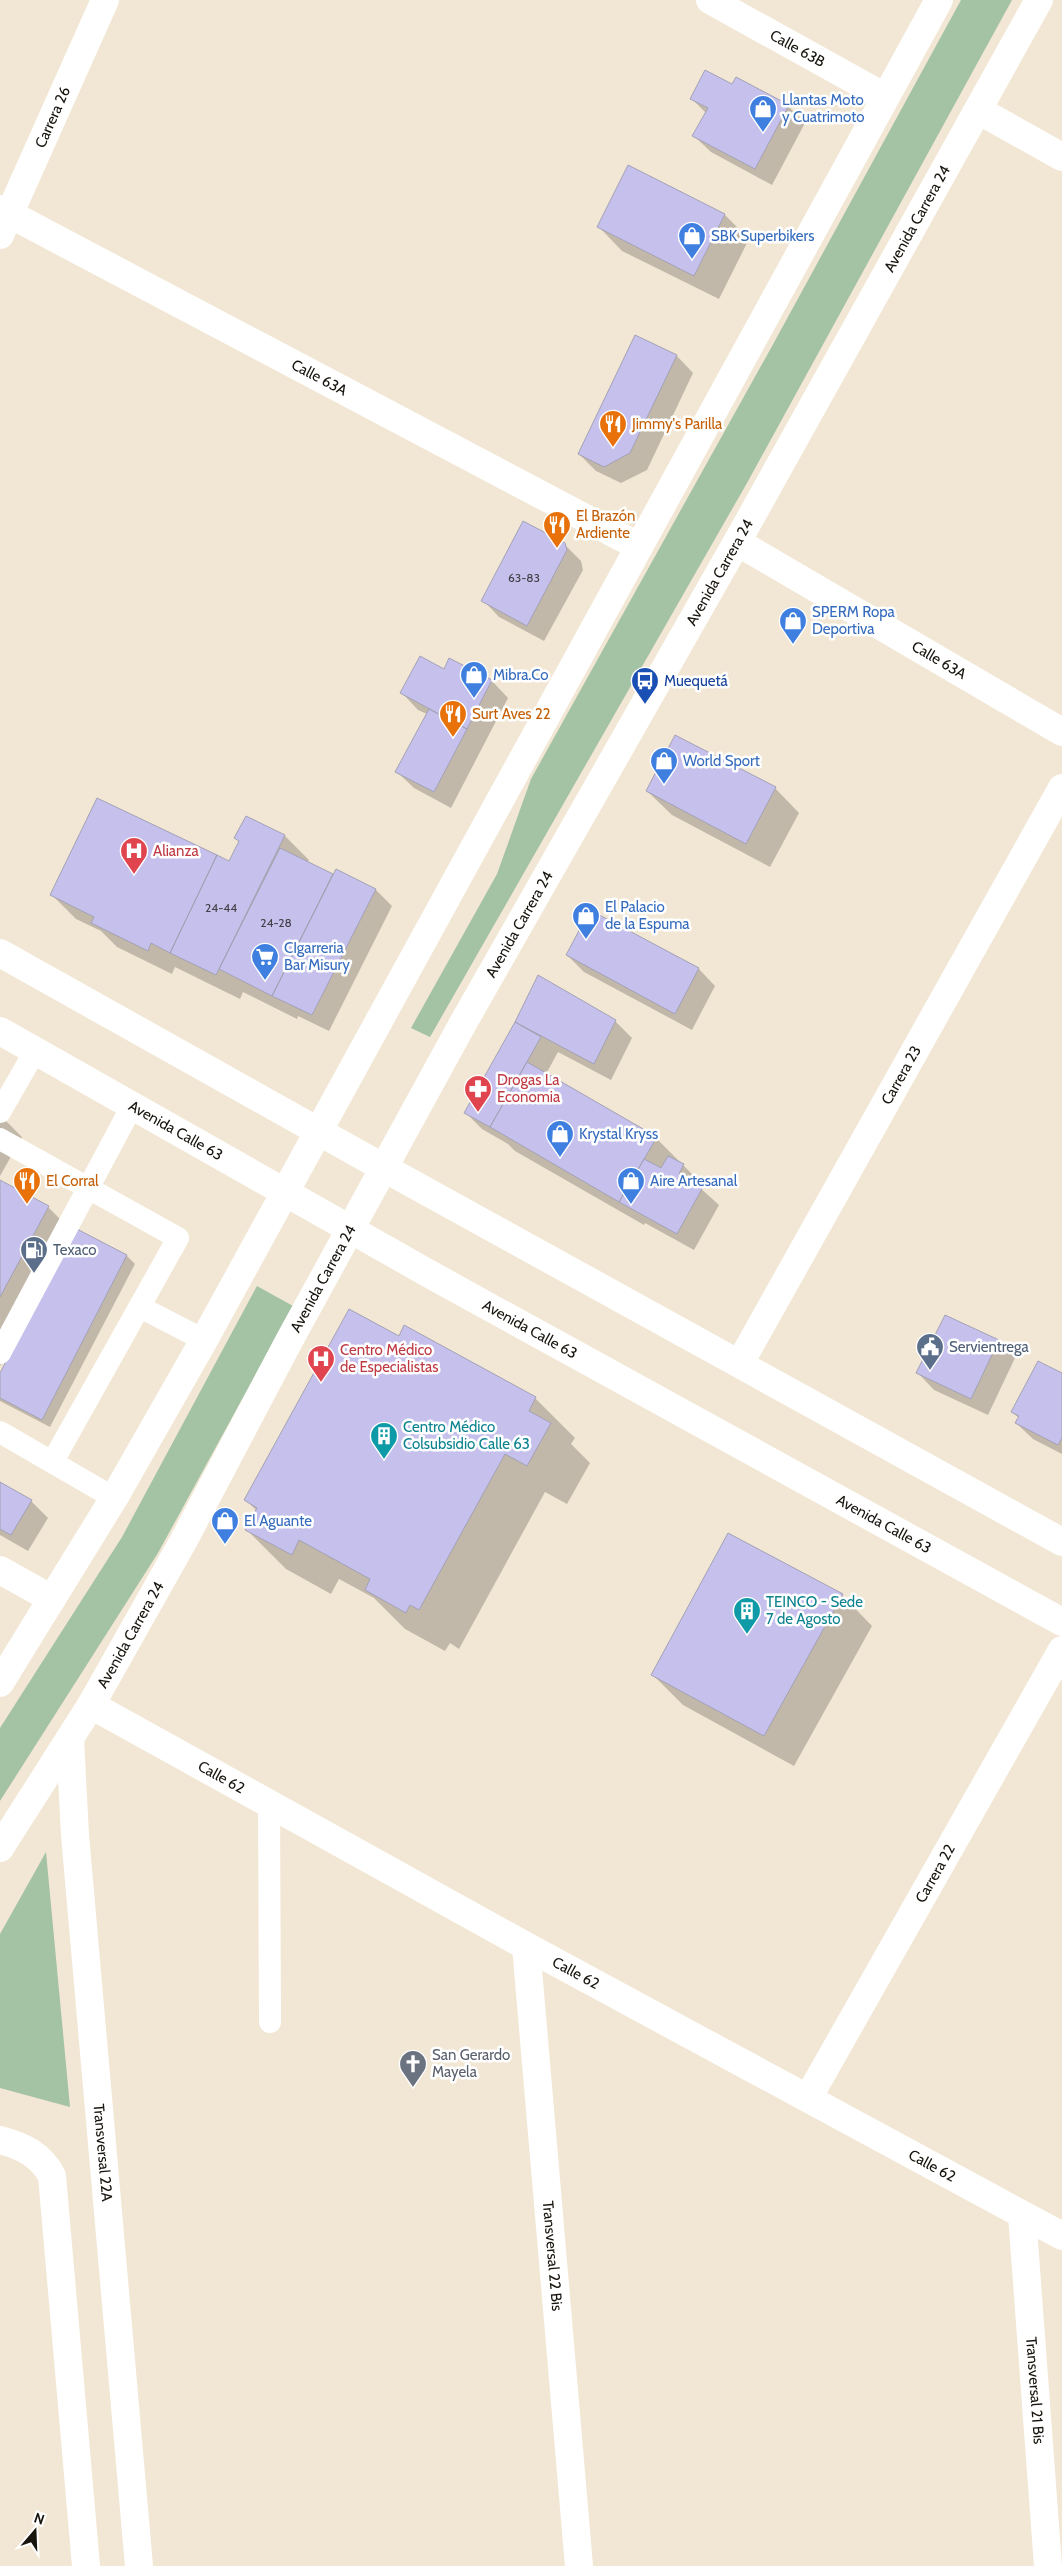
<svg xmlns="http://www.w3.org/2000/svg" width="1062" height="2566" font-family="Cabin,sans-serif">
<style>
.green{fill:#a4c2a4}
.shadow{fill:#0003}
.building{fill:#c6c1ec;stroke:#a3a1b5}
.lines{fill:none;stroke-linecap:round;stroke-linejoin:round}
.lane{stroke:#fff;stroke-width:22}
.street{stroke:#fff;stroke-width:28}
.secondary{stroke:#fff;stroke-width:28}
.labels{text-anchor:middle;dominant-baseline:central;stroke-width:5;stroke-linejoin:round;paint-order:stroke}
.number-label{font-size:12px;fill:#443f46}
.street-label{font-size:15px;fill:#18140e;stroke:#fff}
.shop-label{font-size:15px;fill:#366cbe;stroke:#fff;text-anchor:start}
.food-label{font-size:15px;fill:#c56008;stroke:#fff;text-anchor:start}
.transit-label{font-size:15px;fill:#164399;stroke:#fff;text-anchor:start}
.health-label{font-size:15px;fill:#be3a42;stroke:#fff;text-anchor:start}
.service-label{font-size:15px;fill:#4e5e75;stroke:#fff;text-anchor:start}
.culture-label{font-size:15px;fill:#0d838f;stroke:#fff;text-anchor:start}
.worship-label{font-size:15px;fill:#5b616d;stroke:#fff;text-anchor:start}
</style>
<rect width="100%" height="100%" fill="#f2e7d4"/>
<!-- green -->
<path class="green" d="M961 0H1012L747 483 430 1037 411 1028 497 874 531 779 771 348Z
M257 1286 293 1306 158 1553 0 1801V1728L122 1537Z
M46 1852 70 2107 0 2088V1934Z"/>
<!-- shadow -->
<path class="shadow" d="M736 79 789 107 805 123 772 185 711 152 694 136 706 113 691 98 732 86Z
M725 215 749 239 719 299 622 251 598 226Z
M636 337 677 356 693 373 647 470 621 483 596 471 579 454Z
M564 544 581 561 583 570 544 641 499 617 483 600Z
M450 660 492 681 508 698 451 808 414 788 397 772 427 714 418 710 402 693 445 670Z
M775 788 799 813 770 867 672 815 647 791Z
M246 817 285 836 309 860 307 863 333 877 376 890 392 906 329 1031 298 1016 297 1019 243 992 240 999 175 967 172 974 117 947 101 931 76 919 52 895 230 863 240 842 236 838Z
M591 912 699 969 715 986 692 1030 584 972 567 955Z
M539 977 615 1021 632 1038 611 1080 558 1052 546 1074 656 1138 700 1182 698 1186 719 1205 694 1250 645 1223 644 1225 515 1151 508 1144 482 1129 465 1112 516 1023Z
M0 1115 22 1137 0 1176Z
M0 1181 48 1207 72 1231 0 1366Z
M76 1230 127 1256 135 1264 50 1427 0 1401V1376Z
M405 1327 535 1398 575 1438 571 1444 590 1463 567 1504 545 1492 459 1649 450 1643 445 1651 405 1629 374 1598 339 1579 331 1594 286 1569 247 1530 257 1511 246 1500 399 1338Z
M998 1341 1015 1358 988 1415 934 1390 918 1373Z
M1062 1374V1454L1033 1439 1016 1423 1019 1418 1012 1412Z
M0 1483 31 1501 48 1518 28 1551 0 1535Z
M842 1595 872 1626 794 1766 683 1705 652 1674Z"/>
<!-- building -->
<path class="building" d="M705 70 732 84 736 77 789 105 755 169 692 136 708 108 690 99Z
M628 165 725 214 694 276 597 227Z
M635 335 677 355 630 453 604 467 578 454Z
M523 521 565 543 567 550 527 626 481 601Z
M420 656 444 669 449 658 492 680 467 729 400 693Z
M429 709 467 729 434 792 395 772Z
M675 735 776 787 746 844 646 791Z
M97 798 217 855 170 953 151 943 148 951 91 923 94 917 50 895Z
M246 816 285 835 216 975 170 953 217 855 229 861 239 841 234 838Z
M280 848 333 874 272 996 219 969Z
M336 869 376 889 312 1015 272 996Z
M590 910 699 968 675 1014 566 955Z
M538 975 616 1020 594 1064 515 1022Z
M515 1022 541 1037 490 1127 464 1113Z
M527 1062 657 1137 619 1202 490 1127Z
M668 1156 684 1164 679 1174 703 1187 677 1234 619 1202 644 1159 661 1168Z
M0 1180 49 1206 0 1297Z
M75 1228 127 1255 42 1420 0 1398V1373Z
M349 1309 399 1336 404 1325 536 1397 529 1411 551 1423 527 1466 505 1454 419 1610 410 1605 406 1613 365 1590 370 1579 299 1540 292 1555 245 1530 257 1508 244 1500Z
M945 1315 999 1340 971 1399 916 1373Z
M1038 1361 1062 1373V1438L1058 1445 1015 1423 1019 1416 1011 1412Z
M0 1482 32 1500 11 1535 0 1529Z
M728 1533 843 1594 764 1736 651 1675Z"/>
<g class="lines">
<!-- lane -->
<path class="lane" d="M0 1112 35 1051
M0 1139 178 1238 53 1461
M140 1307 204 1340
M0 1353 132 1106
M0 1432 114 1498
M269 1803 270 2022"/>
<!-- street -->
<g class="street">
<path id="s1" d="M710 0 885 97"/>
<path d="M978 110 1062 157"/>
<path id="s2" d="M0 209 638 546"/>
<path id="s3" d="M0 235 105 0"/>
<path id="s4" d="M737 542 1062 732"/>
<path id="s5" d="M740 1363 1062 788"/>
<path d="M0 1570 52 1599"/>
<path id="s6" d="M91 1705 526 1946 1062 2236"/>
<path id="s7" d="M526 1946 579 2566"/>
<path id="s8" d="M808 2098 1062 1650"/>
<path id="s9" d="M1022 2215 1048 2566"/>
</g>
<!-- secondary -->
<g class="secondary">
<path d="M0 953 384 1168 1062 1542"/>
<path id="s10" d="M0 1031 433 1276 1062 1622"/>
<path d="M0 1683 114 1498 204 1340 939 0"/>
<path id="s11" d="M70 1739 75 1835 139 2566"/>
<path id="s12" d="M0 1848 91 1705 184 1540 289 1341 462 1025 737 542 1039 0"/>
<path d="M0 2140C23 2146 41 2155 52 2176L86 2566"/>
</g>
</g>
<!-- icons -->
<defs>
<symbol id="shop-pin" viewBox="-11 -11 22 30"><path d="M0 17L-7.5 6A9.5 9.5 0 1 1 7.5 6Z" fill="#3f7fe0" stroke="#fff"/><path d="M-5-2.5h2.3a2.7 3.5 0 0 1 5.4 0H5L5.5 6h-11ZM-1.5-2.5h3a1.5 2.3 0 0 0-3 0Z" fill="#fff"/></symbol>
<symbol id="restaurant-pin" viewBox="-11 -11 22 30"><path d="M0 17L-7.5 6A9.5 9.5 0 1 1 7.5 6Z" fill="#e8710a" stroke="#fff"/><path d="M-5-6h1v4h1v-4h1v4h1v-4h1v5L-1.5 .5V6h-2V.5L-5-1ZM5-6V6H3V1.5H1.5Q1.5-4 5-6Z" fill="#fff"/></symbol>
<symbol id="bus-pin" viewBox="-11 -11 22 30"><path d="M0 17L-7.5 6A9.5 9.5 0 1 1 7.5 6Z" fill="#1a4fb4" stroke="#fff"/><path d="M-5-6H5V4H4V6H2V4H-2V6H-4V4H-5ZM-3.5-4V0h7V-4ZM-3.5 1.2v1.5H-2V1.2ZM2 1.2v1.5H3.5V1.2Z" fill="#fff"/></symbol>
<symbol id="hospital-pin" viewBox="-11 -11 22 30"><path d="M0 17L-7.5 6A9.5 9.5 0 1 1 7.5 6Z" fill="#e0444e" stroke="#fff"/><path d="M-5-5h3v3.5h4V-5h3V5h-3V1.5h-4V5h-3Z" fill="#fff"/></symbol>
<symbol id="supermarket-pin" viewBox="-11 -11 22 30"><path d="M0 17L-7.5 6A9.5 9.5 0 1 1 7.5 6Z" fill="#3f7fe0" stroke="#fff"/><path d="M-6-5.5h2.5l.6 2H6L4.5 2H-2.5L-4.4-4H-6ZM-1.5 3.2a1.3 1.3 0 1 0 .1 0ZM3 3.2a1.3 1.3 0 1 0 .1 0Z" fill="#fff"/></symbol>
<symbol id="pharmacy-pin" viewBox="-11 -11 22 30"><path d="M0 17L-7.5 6A9.5 9.5 0 1 1 7.5 6Z" fill="#e0444e" stroke="#fff"/><path d="M-2-6h4v4h4v4h-4v4h-4v-4h-4v-4h4Z" fill="#fff"/></symbol>
<symbol id="fuel-pin" viewBox="-11 -11 22 30"><path d="M0 17L-7.5 6A9.5 9.5 0 1 1 7.5 6Z" fill="#5c6f8a" stroke="#fff"/><path d="M-5.5-6h7V0h2V4h1.3V-2.5L3-4.5l.8-.8L6-3V5H2.5V1h-1V6h-7ZM-4.2-4.7v3.2H.2V-4.7Z" fill="#fff"/></symbol>
<symbol id="civic-pin" viewBox="-11 -11 22 30"><path d="M0 17L-7.5 6A9.5 9.5 0 1 1 7.5 6Z" fill="#5c6f8a" stroke="#fff"/><path d="M-.6-6.5H3V-4.5H.6V-3L4-1V1h2V6H-6V1h2V-1L-.6-3ZM-1.2 2.5V6h2.4V2.5Z" fill="#fff"/></symbol>
<symbol id="building-pin" viewBox="-11 -11 22 30"><path d="M0 17L-7.5 6A9.5 9.5 0 1 1 7.5 6Z" fill="#0f9aa8" stroke="#fff"/><path d="M-4-6H4V6H1V3H-1V6H-4ZM-2.5-4.3h1.7v1.8h-1.7ZM.8-4.3h1.7v1.8H.8ZM-2.5-1h1.7V.8h-1.7ZM.8-1h1.7V.8H.8Z" fill="#fff"/></symbol>
<symbol id="church-pin" viewBox="-11 -11 22 30"><path d="M0 17L-7.5 6A9.5 9.5 0 1 1 7.5 6Z" fill="#6b7280" stroke="#fff"/><path d="M-1.2-6h2.4v3.5h3.3v2.4h-3.3V6h-2.4V-.1h-3.3v-2.4h3.3Z" fill="#fff"/></symbol>
</defs>
<g fill-rule="evenodd">
<use href="#shop-pin" x="747" y="93" width="32" height="43"/>
<use href="#shop-pin" x="676" y="220" width="32" height="43"/>
<use href="#restaurant-pin" x="597" y="408" width="32" height="43"/>
<use href="#restaurant-pin" x="541" y="509" width="32" height="43"/>
<use href="#shop-pin" x="777" y="605" width="32" height="43"/>
<use href="#shop-pin" x="458" y="659" width="32" height="43"/>
<use href="#bus-pin" x="629" y="665" width="32" height="43"/>
<use href="#restaurant-pin" x="437" y="698" width="32" height="43"/>
<use href="#shop-pin" x="648" y="745" width="32" height="43"/>
<use href="#hospital-pin" x="118" y="835" width="32" height="43"/>
<use href="#shop-pin" x="570" y="900" width="32" height="43"/>
<use href="#supermarket-pin" x="249" y="941" width="32" height="43"/>
<use href="#pharmacy-pin" x="462" y="1073" width="32" height="43"/>
<use href="#shop-pin" x="544" y="1118" width="32" height="43"/>
<use href="#restaurant-pin" x="11" y="1165" width="32" height="43"/>
<use href="#shop-pin" x="615" y="1165" width="32" height="43"/>
<use href="#fuel-pin" x="18" y="1234" width="32" height="43"/>
<use href="#civic-pin" x="914" y="1331" width="32" height="43"/>
<use href="#hospital-pin" x="305" y="1343" width="32" height="43"/>
<use href="#building-pin" x="368" y="1420" width="32" height="43"/>
<use href="#shop-pin" x="209" y="1505" width="32" height="43"/>
<use href="#building-pin" x="731" y="1595" width="32" height="43"/>
<use href="#church-pin" x="397" y="2048" width="32" height="43"/>
</g>
<g class="labels">
<!-- number labels -->
<g class="number-label">
<text x="524" y="577">63-83</text>
<text x="221" y="907">24-44</text>
<text x="276" y="922">24-28</text>
</g>
<!-- street labels -->
<g class="street-label">
<text stroke="none"><textPath href="#s1" startOffset="100">Calle 63B</textPath></text>
<text stroke="none"><textPath href="#s3" startOffset="129">Carrera 26</textPath></text>
<text stroke="none"><textPath href="#s12" startOffset="1870">Avenida Carrera 24</textPath></text>
<text stroke="none"><textPath href="#s2" startOffset="361">Calle 63A</textPath></text>
<text stroke="none"><textPath href="#s12" startOffset="1465">Avenida Carrera 24</textPath></text>
<text stroke="none"><textPath href="#s4" startOffset="234">Calle 63A</textPath></text>
<text stroke="none"><textPath href="#s12" startOffset="1060">Avenida Carrera 24</textPath></text>
<text stroke="none"><textPath href="#s5" startOffset="330">Carrera 23</textPath></text>
<text stroke="none"><textPath href="#s10" startOffset="202">Avenida Calle 63</textPath></text>
<text stroke="none"><textPath href="#s12" startOffset="655">Avenida Carrera 24</textPath></text>
<text stroke="none"><textPath href="#s10" startOffset="608">Avenida Calle 63</textPath></text>
<text stroke="none"><textPath href="#s10" startOffset="1012">Avenida Calle 63</textPath></text>
<text stroke="none"><textPath href="#s12" startOffset="250">Avenida Carrera 24</textPath></text>
<text stroke="none"><textPath href="#s6" startOffset="149">Calle 62</textPath></text>
<text stroke="none"><textPath href="#s8" startOffset="258">Carrera 22</textPath></text>
<text stroke="none"><textPath href="#s6" startOffset="554">Calle 62</textPath></text>
<text stroke="none"><textPath href="#s11" startOffset="415">Transversal 22A</textPath></text>
<text stroke="none"><textPath href="#s6" startOffset="959">Calle 62</textPath></text>
<text stroke="none"><textPath href="#s7" startOffset="311">Transversal 22 Bis</textPath></text>
<text stroke="none"><textPath href="#s9" startOffset="176">Transversal 21 Bis</textPath></text>
</g>
<!-- shop labels -->
<g class="shop-label">
<text x="782" y="100">Llantas Moto<tspan x="782" dy="17">y Cuatrimoto</tspan></text>
<text x="711" y="236">SBK Superbikers</text>
<text x="812" y="612">SPERM Ropa<tspan x="812" dy="17">Deportiva</tspan></text>
<text x="493" y="675">Mibra.Co</text>
<text x="683" y="761">World Sport</text>
<text x="605" y="907">El Palacio<tspan x="605" dy="17">de la Espuma</tspan></text>
<text x="284" y="948">CIgarreria<tspan x="284" dy="17">Bar Misury</tspan></text>
<text x="579" y="1134">Krystal Kryss</text>
<text x="650" y="1181">Aire Artesanal</text>
<text x="244" y="1521">El Aguante</text>
</g>
<!-- food labels -->
<g class="food-label">
<text x="632" y="424">Jimmy's Parilla</text>
<text x="576" y="516">El Brazón<tspan x="576" dy="17">Ardiente</tspan></text>
<text x="472" y="714">Surt Aves 22</text>
<text x="46" y="1181">El Corral</text>
</g>
<!-- transit labels -->
<g class="transit-label">
<text x="664" y="681">Muequetá</text>
</g>
<!-- health labels -->
<g class="health-label">
<text x="153" y="851">Alianza</text>
<text x="497" y="1080">Drogas La<tspan x="497" dy="17">Economia</tspan></text>
<text x="340" y="1350">Centro Médico<tspan x="340" dy="17">de Especialistas</tspan></text>
</g>
<!-- service labels -->
<g class="service-label">
<text x="53" y="1250">Texaco</text>
<text x="949" y="1347">Servientrega</text>
</g>
<!-- culture labels -->
<g class="culture-label">
<text x="403" y="1427">Centro Médico<tspan x="403" dy="17">Colsubsidio Calle 63</tspan></text>
<text x="766" y="1602">TEINCO - Sede<tspan x="766" dy="17">7 de Agosto</tspan></text>
</g>
<!-- worship labels -->
<g class="worship-label">
<text x="432" y="2055">San Gerardo<tspan x="432" dy="17">Mayela</tspan></text>
</g>
</g>
<!-- north arrow -->
<g transform="translate(35 2531) rotate(19)" stroke="#ffffff" stroke-width="4" paint-order="stroke">
<path d="M0-4L9 19L0 12L-9 19Z" fill="#18140e"/>
<text y="-8" font-size="14" font-weight="bold" text-anchor="middle" fill="#18140e">N</text>
</g>
</svg>
